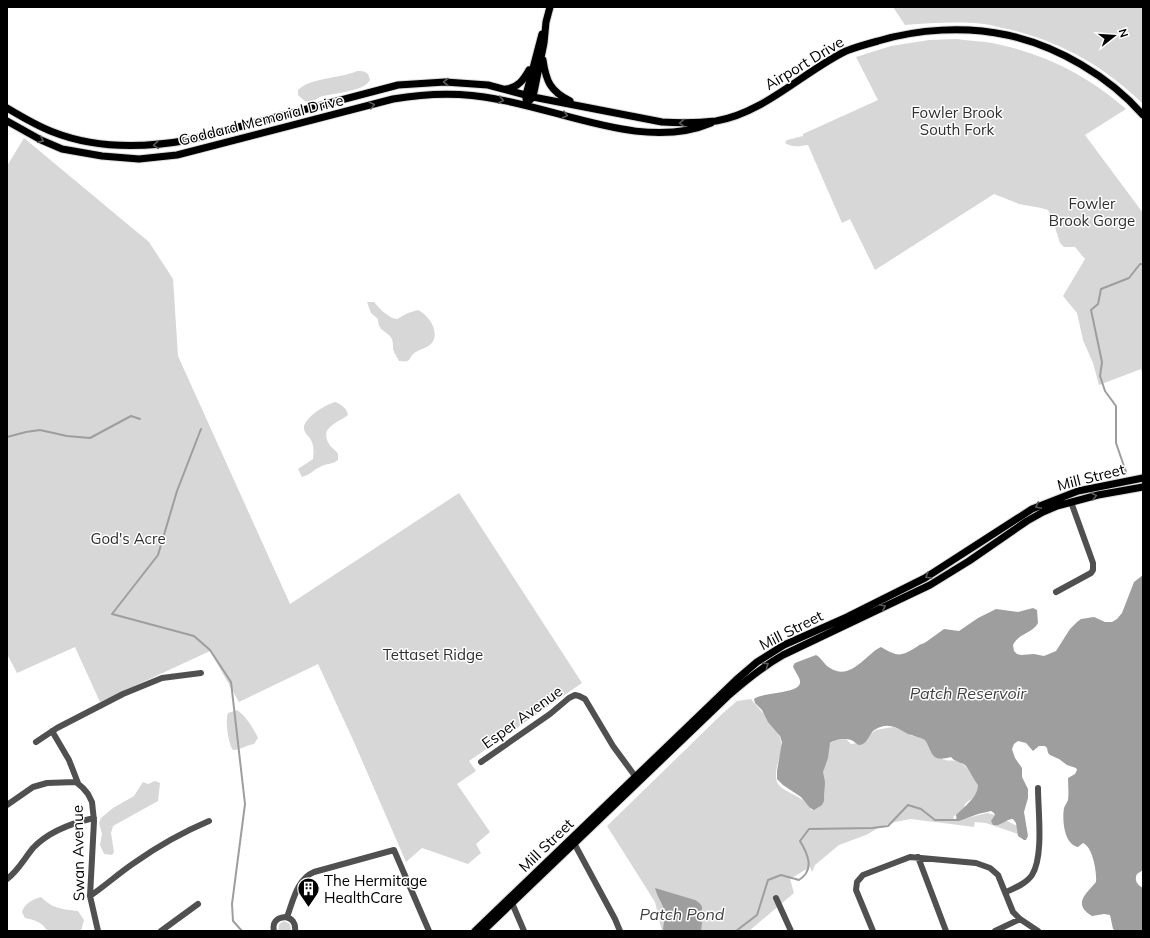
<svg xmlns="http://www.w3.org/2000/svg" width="1150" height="938" font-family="Mulish,sans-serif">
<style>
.green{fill:#d7d7d7}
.water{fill:#9e9e9e}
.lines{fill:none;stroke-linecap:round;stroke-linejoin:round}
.stream{stroke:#9e9e9e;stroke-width:2}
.major-casing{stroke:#dbdbdb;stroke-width:9}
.minor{stroke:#505050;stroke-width:6}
.major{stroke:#000;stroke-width:7}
.oneway{stroke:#595959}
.labels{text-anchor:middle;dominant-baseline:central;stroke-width:3;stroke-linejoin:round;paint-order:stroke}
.street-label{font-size:15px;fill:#000;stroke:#fff}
.park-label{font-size:15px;fill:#2e2e2e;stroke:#fff}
.poi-label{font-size:15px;fill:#000;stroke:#fff;text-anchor:start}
.water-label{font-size:16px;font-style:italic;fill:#3f3f3f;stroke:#fff}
</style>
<rect width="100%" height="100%" fill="#fff"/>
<!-- green -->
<path class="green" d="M893 7H1143V104C1104 66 1061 42 1008 29 1000 28 992 25 984 24 958 21 931 23 905 25Z
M957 39C970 41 984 41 997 44 1045 54 1089 76 1126 109L1085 135 1143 213V375L1141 369 1099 385 1093 363 1083 340 1077 313 1063 296 1085 259 1075 247H1064L1060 243 1051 215 1048 210 1041 208 1019 204 994 194 875 270 850 219 842 223 808 145C800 146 792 148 785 143L787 140 803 136V134L878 100 856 57 891 46 929 40Z
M357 71C365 71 368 71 370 80 364 92 332 93 320 97 316 99 312 102 308 102 304 101 301 98 298 95V90C311 77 340 79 357 71Z
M24 138 149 242 173 279 178 356 290 604 459 493 582 683 469 761 476 771 457 784 490 832 476 844 481 853 468 864 422 848 406 862 354 742 318 664 239 702 210 651 100 702 75 647 17 673 7 654V166Z
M367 302H374L382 311 392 318 397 319 408 313 418 310C429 315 441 333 431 344 427 348 420 349 416 352 407 357 414 363 399 361 397 357 394 353 393 349 393 346 393 342 392 339 387 330 378 332 378 319L371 313Z
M336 402C341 405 347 408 348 415 338 423 319 427 329 444 331 448 336 450 338 454V460C332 465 326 463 320 467 313 470 310 475 302 477L298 469 313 459C314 451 314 443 309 437 307 435 305 433 304 429 302 419 327 403 336 402Z
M751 699C761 712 777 725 781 741 784 755 771 770 778 784 782 790 792 793 798 797 804 800 808 804 811 810 831 803 823 789 823 774 823 765 826 755 828 745L835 740 846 739 851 744 858 743 876 730 893 727 900 729 912 736 924 737 942 759C948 762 954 759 960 762 967 766 984 786 978 794 975 797 968 801 965 804L964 809 953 817 955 821 987 813 996 815 1017 826 1018 834 986 823 975 822 974 827 911 819 895 822 880 827 866 835 839 845 815 865 812 872 810 867 790 879 794 893 749 931H662L655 902 607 826 722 714 737 701Z
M237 710C247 717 253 728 258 738L254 744C247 745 240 750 233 750 228 744 225 719 228 713Z
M155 781 160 783 158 801 113 826 111 833 114 852 112 855 104 854 100 845 102 834 99 823 101 818 113 808 134 796 143 782 148 784Z
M41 897C53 909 62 909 78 911L84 920 81 931H47C43 922 34 920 25 918L22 912C24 904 33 899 41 897Z
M284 921 290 924 291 931H278L279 924Z"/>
<!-- water -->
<path class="water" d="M1143 575V870L1137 874C1134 880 1137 885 1143 888V931H1116L1113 929 1110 915 1104 914 1092 916C1072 904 1086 894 1096 882 1097 873 1093 847 1083 843L1078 847C1064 844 1062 820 1064 808 1065 805 1067 803 1068 800 1069 793 1068 785 1068 778L1075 774 1077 770 1076 768 1067 765 1059 759 1050 755 1048 753 1047 748 1045 746H1039L1033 751 1026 743 1018 741 1014 744 1012 749 1015 758 1022 768V777L1028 789V798L1024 812 1028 836 1026 840H1024L1018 836 1016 823 1013 819C1005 819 1001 827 993 825L991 821 995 815 994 813 991 811 978 814 959 821H957L956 815C964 807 978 797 978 785 973 779 970 770 965 765 961 762 955 762 951 757 930 763 933 752 925 740 920 737 913 736 908 734 897 728 889 722 876 729 869 732 868 745 859 745 856 744 854 741 851 740 845 738 835 739 830 743L828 758 823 772 825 782 824 801 822 805 814 810 810 808 801 797 783 785 777 779V771L782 742 780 736 768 722 762 710 755 703 754 699C763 692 798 694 800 683 801 678 794 671 793 666L795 663 816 655C822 658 824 665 830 668 850 681 865 656 879 648L881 647C898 657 901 657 918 646 920 644 923 644 926 642 932 638 938 633 944 629L959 631 978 618 996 609 1018 612 1033 608 1037 610 1038 623C1032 634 1020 632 1013 645L1014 651 1017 654 1021 655 1034 654 1044 656 1056 651 1070 629 1077 622 1081 619 1094 617 1105 622H1112L1117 619 1122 613 1134 582Z
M655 888 695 900C704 905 703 909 700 917L702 922 701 931H663C663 924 666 916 664 909 661 901 657 896 655 888Z"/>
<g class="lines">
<!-- stream -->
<path class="stream" d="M201 429 177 491 158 555 112 614 194 636 210 650 231 682 245 804 232 904 233 921 242 931
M7 437 26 432 40 430 67 436 90 438 131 416 140 419
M1126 472 1116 443V406L1105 391 1100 376 1102 362 1091 310 1098 304 1101 289 1129 278 1140 264H1143
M736 931 757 915 768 880 781 875 799 880C815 870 808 854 800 841L809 829 872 828 888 826 908 805 921 809 935 820H956L958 819"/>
<defs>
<path id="major" d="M543 60C546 81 550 91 570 101
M506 89C518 88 524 79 529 70
M526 99V95L542 34
M530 100 533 97 544 43 546 22 550 7
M7 108C22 117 37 126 53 132 96 149 144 148 189 140L398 85 445 82 488 85 533 97 662 122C679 123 698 123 716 121 764 113 803 72 846 51 856 47 867 44 878 41 918 29 965 26 1007 35 1057 46 1109 76 1143 115
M7 121 41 140 62 149 102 156 139 159 177 155 393 99C428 93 462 92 496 99 563 110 645 151 711 123
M475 931 736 680 757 662 784 645 847 617 925 578 1032 509 1078 491 1143 478
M483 931 728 696C745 681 762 667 783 655L930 585 969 561 1027 521 1043 512 1057 506 1098 495 1143 487"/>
</defs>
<!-- major casing -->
<use href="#major" class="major-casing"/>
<!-- minor -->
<path class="minor" d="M1056 592 1091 573 1093 570V563L1071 502
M52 731 69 760 78 783
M36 742 57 728 123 694 162 678 201 673
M481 762 550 714 569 698 575 695 579 696 585 699 613 746 635 776
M7 805 33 787 47 783 76 782 83 788 88 794 92 802 94 821 90 896 98 931
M574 843 615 919 620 931
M918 857 946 931
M7 879C18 871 24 859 33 848 49 831 72 823 94 818
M1006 892C1015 888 1027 883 1032 875 1044 856 1038 811 1038 788
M90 896C105 886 119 873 134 863 158 846 183 832 209 821
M776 898 791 931
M512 903 524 931
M287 917C293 901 297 879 314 872L394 850 429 931
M161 931 198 904
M274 931C272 923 276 918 285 917 292 918 296 923 295 931
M873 931 856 890 857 882 863 875 910 857 976 863 990 868 998 875 1013 912 1020 919 1038 931
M995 931 1020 919"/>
<!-- major -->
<use href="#major" class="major"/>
</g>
<!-- one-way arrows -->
<defs><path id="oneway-chevron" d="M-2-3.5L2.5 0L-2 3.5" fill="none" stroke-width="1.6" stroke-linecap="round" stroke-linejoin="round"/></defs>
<g class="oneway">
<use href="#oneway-chevron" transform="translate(446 82) rotate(180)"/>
<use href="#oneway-chevron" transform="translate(501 100) rotate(11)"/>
<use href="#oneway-chevron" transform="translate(372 105) rotate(-14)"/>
<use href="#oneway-chevron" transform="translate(565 115) rotate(14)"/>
<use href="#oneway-chevron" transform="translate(682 123) rotate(178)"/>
<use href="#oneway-chevron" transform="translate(41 140) rotate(26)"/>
<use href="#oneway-chevron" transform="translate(156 145) rotate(175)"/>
<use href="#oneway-chevron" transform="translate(1094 496) rotate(-14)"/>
<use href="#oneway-chevron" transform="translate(1038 506) rotate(155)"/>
<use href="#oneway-chevron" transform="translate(928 576) rotate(150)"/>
<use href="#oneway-chevron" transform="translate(883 607) rotate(-25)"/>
<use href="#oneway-chevron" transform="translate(766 665) rotate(-34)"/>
</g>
<!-- icons -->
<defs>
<symbol id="building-pin" viewBox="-11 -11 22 30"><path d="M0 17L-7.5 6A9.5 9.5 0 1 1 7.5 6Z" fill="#000" stroke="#fff"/><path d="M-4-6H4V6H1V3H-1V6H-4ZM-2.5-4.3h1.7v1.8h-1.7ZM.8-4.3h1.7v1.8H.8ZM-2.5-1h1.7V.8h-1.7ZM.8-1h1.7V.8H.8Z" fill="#fff"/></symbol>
</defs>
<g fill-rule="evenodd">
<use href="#building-pin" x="296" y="876" width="25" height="34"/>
</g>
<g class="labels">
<!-- street labels -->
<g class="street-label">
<text transform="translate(804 63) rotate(-31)">Airport Drive</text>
<text transform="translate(261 120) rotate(-14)">Goddard Memorial Drive</text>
<text transform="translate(1091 477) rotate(-14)">Mill Street</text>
<text transform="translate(791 630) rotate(-27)">Mill Street</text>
<text transform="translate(522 717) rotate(-36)">Esper Avenue</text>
<text transform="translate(546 845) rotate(-44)">Mill Street</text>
<text transform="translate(78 853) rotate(-91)">Swan Avenue</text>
</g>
<!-- park labels -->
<g class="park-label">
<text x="957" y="112">Fowler Brook<tspan x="957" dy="17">South Fork</tspan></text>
<text x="1092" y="203">Fowler<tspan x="1092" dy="17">Brook Gorge</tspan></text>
<text x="128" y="538">God's Acre</text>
<text x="433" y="654">Tettaset Ridge</text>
</g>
<!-- poi labels -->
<g class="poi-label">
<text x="324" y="880">The Hermitage<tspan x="324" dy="17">HealthCare</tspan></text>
</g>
<!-- water labels -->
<g class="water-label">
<text x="968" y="693">Patch Reservoir</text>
<text x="682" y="914">Patch Pond</text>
</g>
</g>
<!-- border -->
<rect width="1150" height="938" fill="none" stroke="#000000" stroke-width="16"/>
<!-- north arrow -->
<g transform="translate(1114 36) rotate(73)" stroke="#ffffff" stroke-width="3" paint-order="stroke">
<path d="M0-3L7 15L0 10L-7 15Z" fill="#000000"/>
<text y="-6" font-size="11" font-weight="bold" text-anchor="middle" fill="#000000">N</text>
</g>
</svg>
